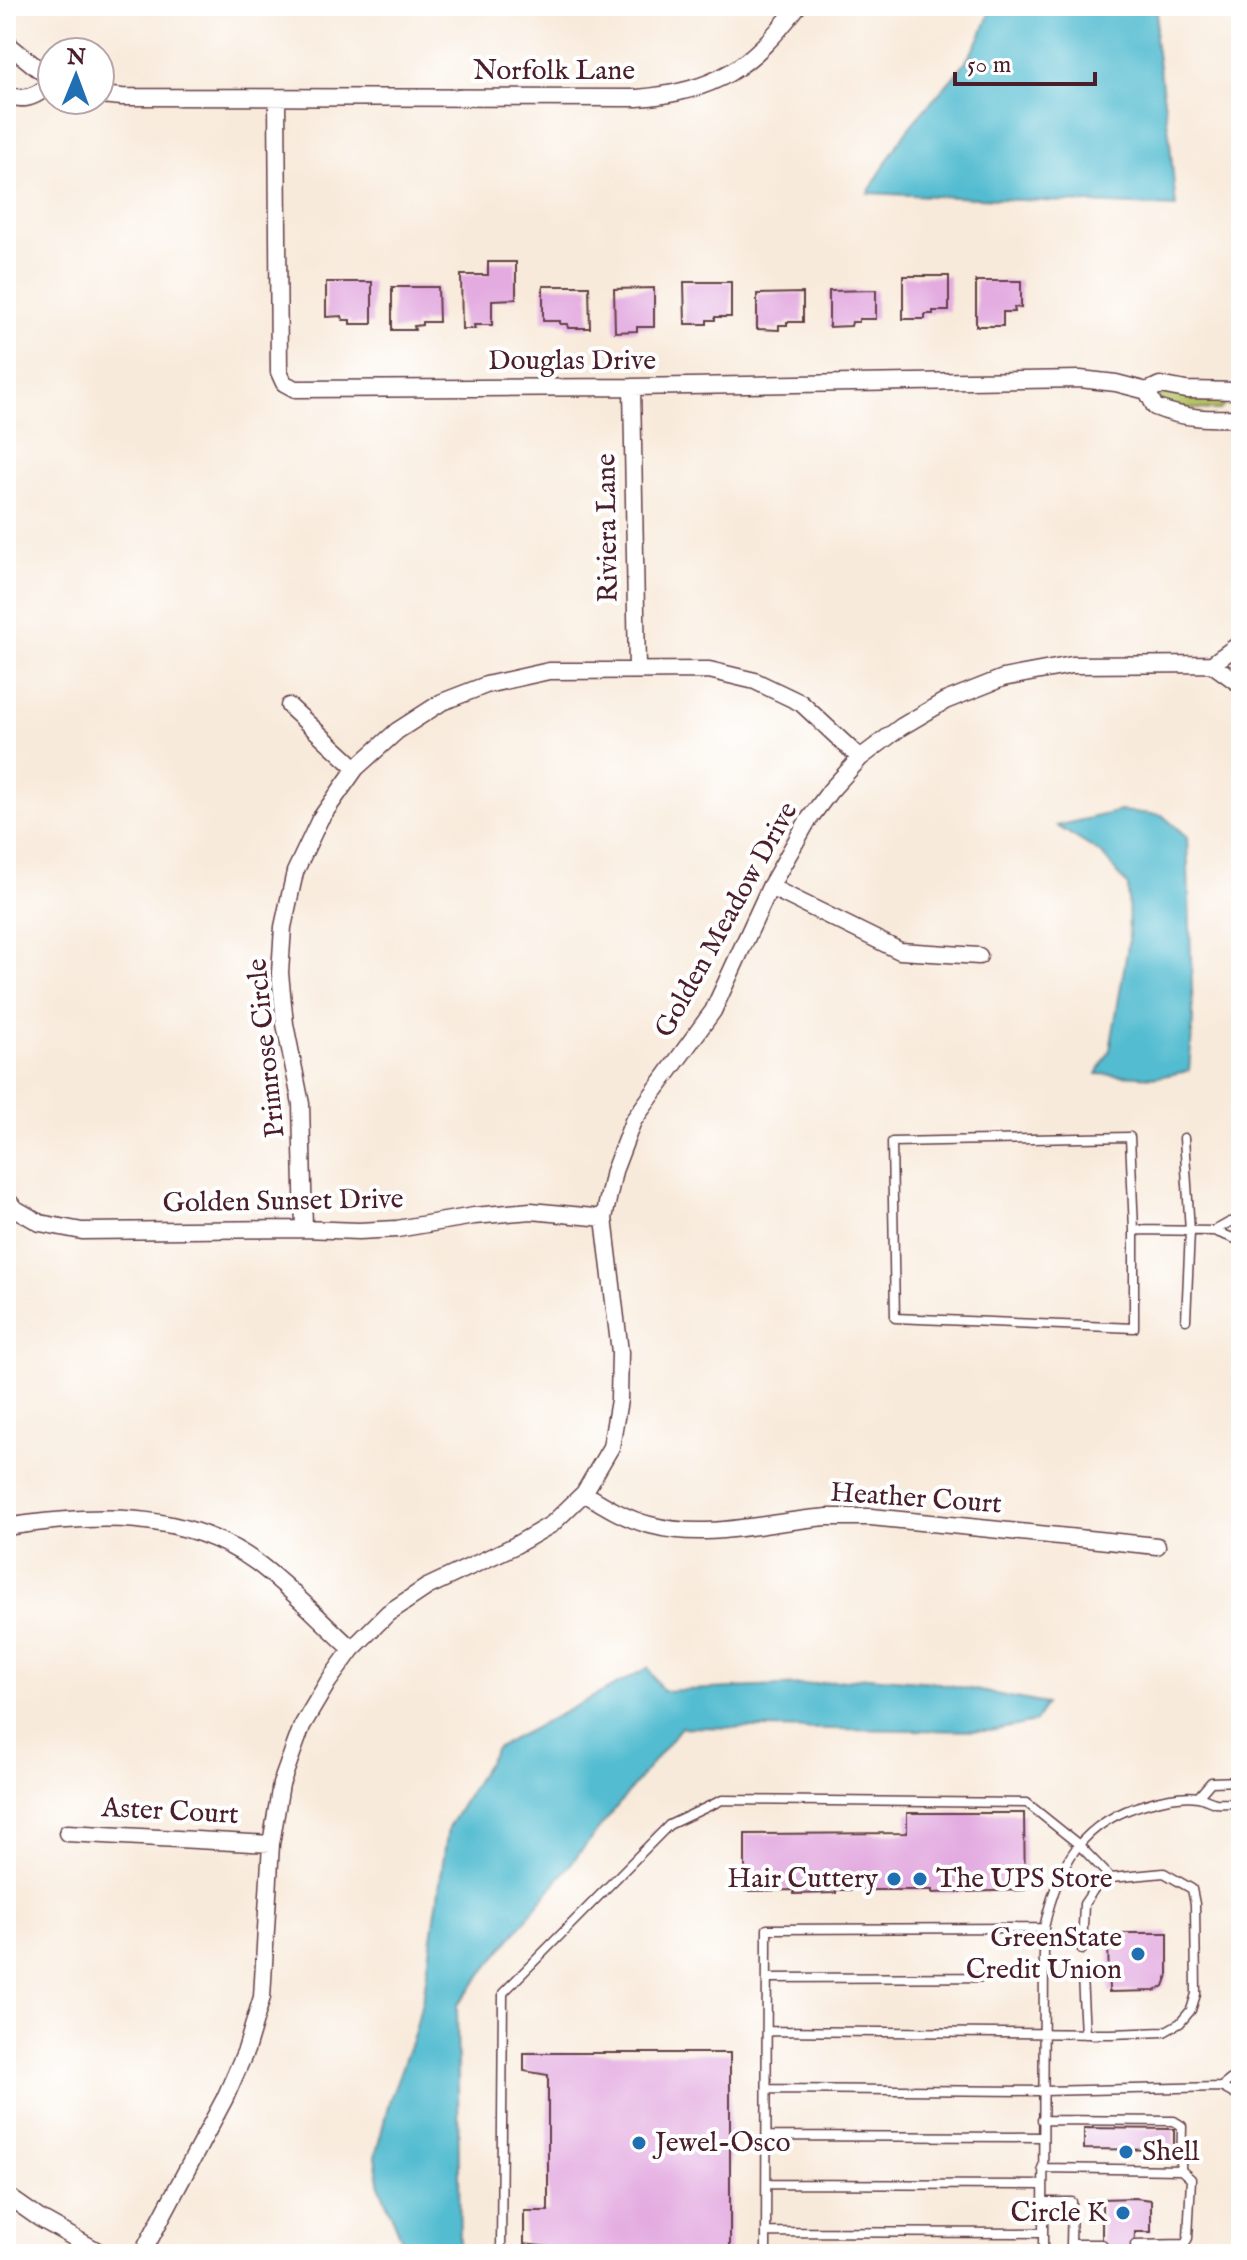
<svg xmlns="http://www.w3.org/2000/svg" width="1247" height="2260" font-family="'IM FELL English',serif">
<style>
.green{fill:#b3c366;stroke:#7e7148;stroke-width:2}
.water{fill:#53bcd0;stroke:#4e6e7e;stroke-width:2}
.building{fill:#e3abe0}
.lines{fill:none;stroke-linecap:round;stroke-linejoin:round}
.service-casing{stroke:#643d45;stroke-width:11}
.minor-casing{stroke:#643d45;stroke-width:19}
.service{stroke:#fff;stroke-width:8}
.minor{stroke:#fff;stroke-width:16}
.poi-dot{fill:#1f6fb2;stroke:#fff;stroke-width:3}
.labels{text-anchor:middle;dominant-baseline:central;stroke-width:8;stroke-linejoin:round;paint-order:stroke}
.street-label{font-size:28px;fill:#4a1f2b;stroke:#fff}
.poi-label{font-size:28px;fill:#4a1f2b;stroke:#fff;text-anchor:end}
</style>
<rect width="100%" height="100%" fill="#fff"/>
<filter id="ink" filterUnits="userSpaceOnUse"><feTurbulence type="fractalNoise" baseFrequency=".0125" numOctaves="2"/><feDisplacementMap in="SourceGraphic" scale="16" xChannelSelector="R" yChannelSelector="G"/><feConvolveMatrix kernelMatrix="1 2 1 2 8 2 1 2 1" color-interpolation-filters="sRGB"/></filter>
<filter id="wash" filterUnits="userSpaceOnUse"><feTurbulence type="fractalNoise" baseFrequency=".006" numOctaves="4" result="noise"/><feDisplacementMap in="SourceGraphic" scale="32" xChannelSelector="R" yChannelSelector="G"/><feGaussianBlur stdDeviation="1.8" result="paint"/><feColorMatrix in="noise" values="0 0 0 0 0 0 0 0 0 0 0 0 0 0 0 0 0 1.4 0 .05"/><feComposite in="paint" operator="in"/></filter>
<g filter="url(#wash)">
<rect width="100%" height="100%" fill="#f8eada"/>
<!-- green -->
<path class="green" d="M1161 392 1221 399 1224 405 1220 410H1214L1179 408 1158 400Z"/>
<!-- water -->
<path class="water" d="M991 6H1158L1155 40 1169 133 1176 207 868 193C881 172 893 149 908 129 941 87 978 62 991 6Z
M1120 811 1162 815 1187 837 1193 1019 1189 1071 1158 1077 1097 1074 1110 1050 1129 940 1128 886 1102 854 1057 826Z
M648 1668 663 1691 806 1685 868 1677 933 1682 1046 1704 1035 1722 990 1731 681 1727 457 2005 460 2254H408L380 2187 375 2157 390 2099 415 2032 424 1993 448 1828 496 1748Z"/>
<g id="blocks">
<!-- building -->
<path class="building" d="M488 262H516V299L492 300V325H474L475 329H462L461 275H488Z
M903 276H949V311H933V314H925V319H903Z
M976 281H1021V308L1014 307 1015 312H1003V326H976Z
M326 282H372V324H350V320H343L342 316 326 317Z
M684 282H731V317H715V320H707V324H685Z
M543 286H589L590 328H568L567 324H560V321H543Z
M392 287H438L439 322H422V325L414 326 415 330H392Z
M654 288V327H637V331L615 332 614 289Z
M876 290V319H859V322H852L851 326 829 327V291Z
M803 293V322H787V325H779V330L757 329V294Z
M907 1813H1024L1025 1890 932 1893V1890H836V1893L794 1894V1890L745 1891V1834L907 1833Z
M1108 1933H1168V1975L1164 1986 1155 1991 1109 1992Z
M524 2053H730V2254H549V2247L524 2244V2211H548V2075L524 2071Z
M1084 2128 1174 2129V2150L1084 2149Z
M1135 2198 1151 2200V2232H1135L1134 2252H1102V2199Z"/>
</g>
</g>
<g filter="url(#ink)">
<use href="#blocks" fill-opacity="0" stroke="#643d45" stroke-width="2"/>
<g class="lines">
<defs>
<path id="service" d="M1184 1138 1190 1231 1186 1320
M1134 1230V1328L895 1318 892 1142 1130 1137 1134 1230 1214 1231 1241 1241
M1214 1231 1230 1222H1241
M1198 1797 1211 1782 1241 1781
M1082 1976 1085 2034
M767 1978 1043 1977
M767 2031 1111 2034 1164 2032 1180 2023 1191 2010 1196 1994 1195 1904 1192 1889 1164 1873 1111 1878 1096 1886 1084 1904 1082 1950
M1221 2087 1241 2071
M767 2089 1042 2091 1221 2087 1241 2098
M1042 2120 1174 2121 1182 2126 1181 2170 1042 2168
M767 2136 1042 2137
M767 2184 1042 2185
M1042 2202H1072L1071 2244 1079 2254
M766 2232 1042 2233
M1071 2244H1102
M1135 2245 1185 2244
M501 2254 503 1993 669 1825 722 1800 1027 1803 1078 1844 1111 1878
M766 2254 767 1929 1044 1928
M1043 2254 1044 1928C1058 1864 1081 1821 1149 1803 1163 1799 1184 1795 1198 1797 1204 1798 1210 1802 1216 1803 1224 1804 1233 1803 1241 1802
M1180 2254 1188 2238 1191 2179 1181 2170"/>
<path id="minor" d="M6 37 10 46 52 80
M6 93C23 104 39 95 52 82
M100 95 122 97 637 98C716 92 750 68 798 6
M277 98 279 372 284 383 295 389 632 387 1080 379 1116 383 1147 391 1160 385 1186 390 1241 391
M632 387 637 669
M1147 391 1155 407C1184 419 1210 419 1241 418
M1212 664 1241 643
M289 706 356 768
M770 887 900 951 979 956
M6 1198 14 1208 40 1223 82 1231 304 1229 359 1231 397 1229 474 1216 531 1211 604 1218
M304 1229 301 1104 285 1024 280 973 283 927 295 872 320 819 356 768 397 731 442 702 486 685 549 671 709 670 755 681 801 703 860 758
M584 1493C605 1506 626 1519 650 1525 709 1541 769 1521 828 1517 842 1517 857 1517 871 1517L1157 1546
M6 1527C91 1514 183 1509 256 1562 290 1587 321 1621 352 1649
M67 1833 271 1844
M6 2195 39 2218 103 2254
M142 2254 225 2098 246 2050 262 1997 271 1844 281 1784 302 1726 328 1682 352 1649 388 1613 427 1587 514 1546 552 1524 584 1493 611 1447 619 1400 620 1352 604 1218 614 1171 633 1121 713 1011 770 887 807 822 830 791 860 758 901 727 945 701 1003 678 1072 665 1212 664 1241 685"/>
</defs>
<!-- service casing -->
<use href="#service" class="service-casing"/>
<!-- minor casing -->
<use href="#minor" class="minor-casing"/>
<!-- service -->
<use href="#service" class="service"/>
<!-- minor -->
<use href="#minor" class="minor"/>
</g>
</g>
<!-- markers -->
<g class="poi-dot">
<circle cx="894" cy="1879" r="8"/>
<circle cx="920" cy="1879" r="8"/>
<circle cx="1138" cy="1954" r="8"/>
<circle cx="639" cy="2143" r="8"/>
<circle cx="1126" cy="2152" r="8"/>
<circle cx="1123" cy="2213" r="8"/>
</g>
<g class="labels">
<!-- street labels -->
<g class="street-label">
<text x="554" y="71">Norfolk Lane</text>
<text x="572" y="361">Douglas Drive</text>
<text transform="translate(608 528) rotate(-91)">Riviera Lane</text>
<text transform="translate(727 920) rotate(-61)">Golden Meadow Drive</text>
<text transform="translate(267 1048) rotate(-96)">Primrose Circle</text>
<text transform="translate(283 1202) rotate(-1)">Golden Sunset Drive</text>
<text transform="translate(916 1499) rotate(4)">Heather Court</text>
<text transform="translate(170 1812) rotate(3)">Aster Court</text>
</g>
<!-- poi labels -->
<g class="poi-label">
<text x="878" y="1879">Hair Cuttery</text>
<text x="936" y="1879" text-anchor="start">The UPS Store</text>
<text x="1122" y="1938">GreenState<tspan x="1122" dy="32">Credit Union</tspan></text>
<text x="655" y="2143" text-anchor="start">Jewel-Osco</text>
<text x="1142" y="2152" text-anchor="start">Shell</text>
<text x="1107" y="2213">Circle K</text>
</g>
</g>
<!-- margin -->
<rect width="1247" height="2260" fill="none" stroke="#fff" stroke-width="32"/>
<!-- north arrow -->
<g transform="translate(76 76) rotate(1)"><circle r="38" fill="#ffffff" stroke="#b7a5aa" stroke-width="2"/>
<path d="M0-6L14 30L0 20L-14 30Z" fill="#1f6fb2"/>
<text y="-12" font-size="22" font-weight="bold" text-anchor="middle" fill="#4a1f2b">N</text>
</g>
<!-- scale -->
<path d="M955 72v12h140v-12" fill="none" stroke="#4a1f2b" stroke-width="4"/>
<text x="967" y="72" font-size="24" fill="#4a1f2b" stroke="#ffffff" stroke-width="6" paint-order="stroke">50 m</text>
</svg>
